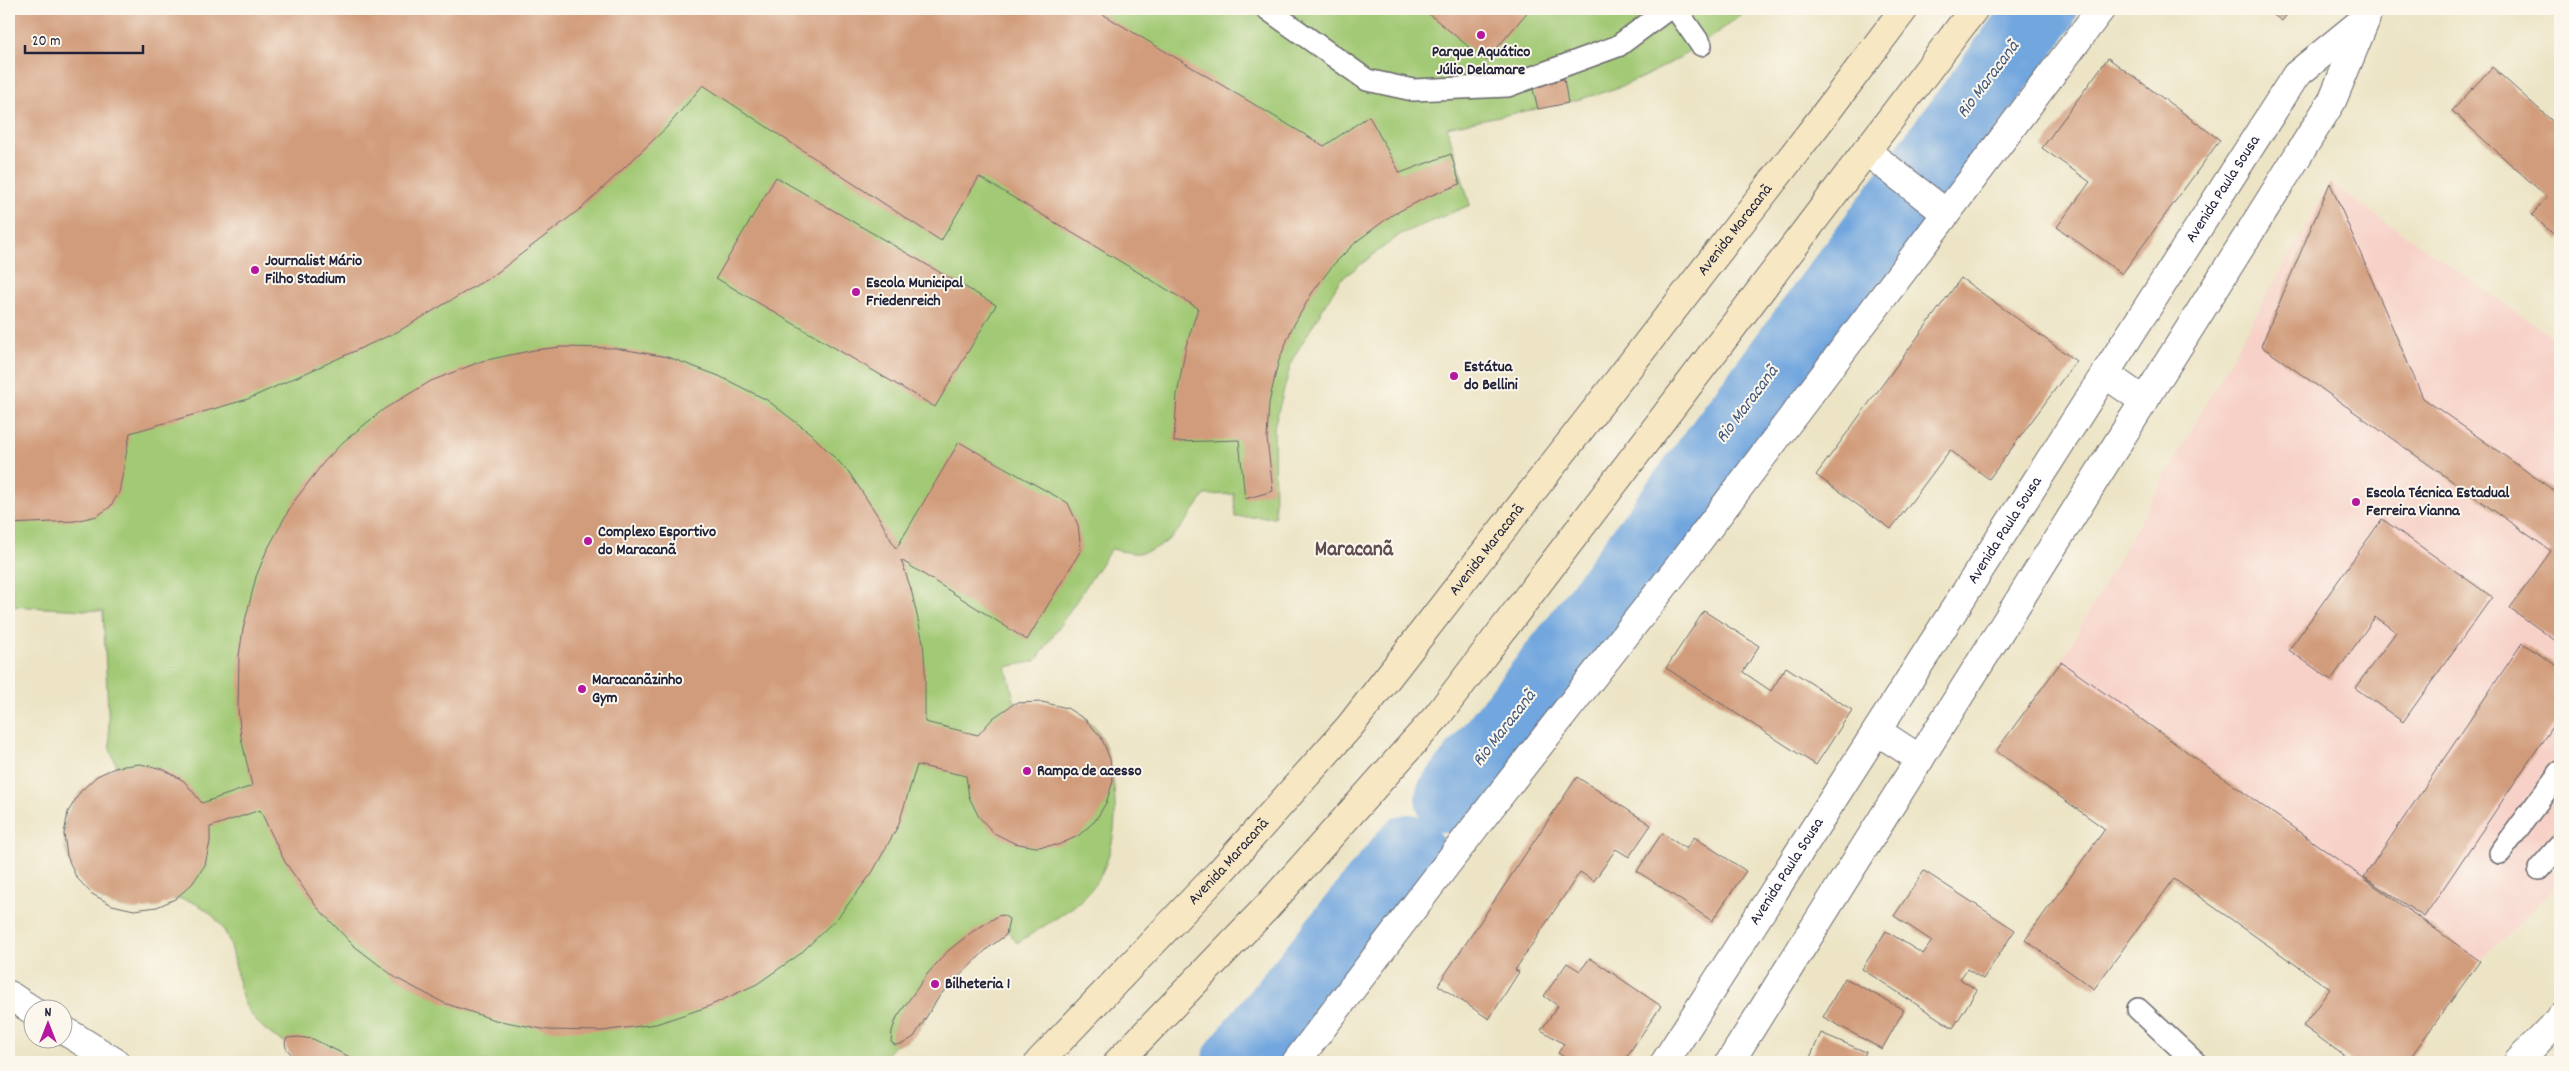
<svg xmlns="http://www.w3.org/2000/svg" width="2569" height="1071" font-family="Dekko,sans-serif">
<style>
.built{fill:#f7d1c8}
.green{fill:#a2c975;stroke:#627658}
.lines{fill:none;stroke-linecap:round;stroke-linejoin:round}
.river{stroke:#71a6de;stroke-width:70}
.building{fill:#d19c7c}
.service-casing{stroke:#69666b;stroke-width:24}
.pedestrian-casing{stroke:#69666b;stroke-width:30}
.minor-casing{stroke:#69666b;stroke-width:30}
.tertiary-casing{stroke:#69666b;stroke-width:30}
.secondary-casing{stroke:#69666b;stroke-width:30}
.service{stroke:#fff;stroke-width:21}
.pedestrian{stroke:#fff;stroke-width:28}
.minor{stroke:#fff;stroke-width:28}
.tertiary{stroke:#fff;stroke-width:28}
.secondary{stroke:#f7e8c3;stroke-width:28}
.poi-dot{fill:#b5179e;stroke:#fbf7ec;stroke-width:2}
.labels{text-anchor:middle;dominant-baseline:central;stroke-width:4;stroke-linejoin:round;paint-order:stroke}
.poi-label{font-size:16px;font-weight:bold;fill:#22223b;stroke:#fbf7ec;text-anchor:start}
.street-label{font-size:16px;fill:#22223b;stroke:#fbf7ec}
.water-label{font-size:18px;font-style:italic;fill:#42577c;stroke:#fbf7ec}
.district-label{font-size:21px;font-weight:bold;fill:#5f4d52;stroke:#fbf7ec}
</style>
<rect width="100%" height="100%" fill="#fbf7ec"/>
<filter id="ink" filterUnits="userSpaceOnUse"><feTurbulence type="fractalNoise" baseFrequency=".02" numOctaves="2"/><feDisplacementMap in="SourceGraphic" scale="10" xChannelSelector="R" yChannelSelector="G"/><feConvolveMatrix kernelMatrix="1 2 1 2 8 2 1 2 1" color-interpolation-filters="sRGB"/></filter>
<filter id="wash" filterUnits="userSpaceOnUse"><feTurbulence type="fractalNoise" baseFrequency=".0096" numOctaves="4" result="noise"/><feDisplacementMap in="SourceGraphic" scale="20" xChannelSelector="R" yChannelSelector="G"/><feGaussianBlur stdDeviation="1.12" result="paint"/><feColorMatrix in="noise" values="0 0 0 0 0 0 0 0 0 0 0 0 0 0 0 0 0 1.4 0 .05"/><feComposite in="paint" operator="in"/></filter>
<g filter="url(#wash)">
<rect width="100%" height="100%" fill="#ece4c5"/>
<!-- built -->
<path class="built" d="M2330 183 2560 342V883L2480 961 2061 662Z"/>
<!-- green -->
<path class="green" d="M9 9H1749C1710 39 1669 68 1622 86 1566 107 1506 113 1447 127L1470 205 1401 234 1340 280 1292 360 1274 427 1275 517H1235L1234 494 1205 495C1187 519 1170 550 1138 553 1130 554 1119 550 1111 549L1036 661 1006 667 1015 703C1031 707 1074 714 1086 720 1103 730 1109 756 1112 773 1120 820 1115 875 1074 906 1056 919 1036 931 1017 943L1007 930C1004 939 992 944 985 950 970 964 955 979 941 994 926 1011 920 1043 895 1045L879 1062H303C293 1058 288 1053 285 1042 267 1035 247 1015 242 996 233 968 237 942 215 918 205 908 191 898 175 899 168 900 161 906 154 907 113 914 86 897 69 861 62 847 63 822 70 809 82 787 95 777 117 767L110 749 103 611 9 606Z"/>
<g class="lines">
<!-- river -->
<path class="river" d="M1450 798 1568 648 2042 9
M1237 1062 1409 849"/>
</g>
<g id="blocks">
<!-- building -->
<path class="building" d="M9 9H1094L1324 146 1369 116 1400 173 1451 154 1460 184 1427 197 1392 215 1357 241 1333 265 1312 293 1292 328 1278 363 1269 403 1267 439 1273 491 1245 499 1239 440 1174 442 1177 395 1186 346 1198 308 979 177 941 241 703 85 667 127 584 206 494 275 397 332 248 399 130 433 119 493 110 507 97 516 75 521 9 524Z
M1423 9H1530L1486 61Z
M2265 9H2291L2282 21Z
M2108 58 2220 140 2122 274 2057 227 2090 182 2042 148Z
M2492 67 2560 128V240L2532 215 2547 197 2452 111Z
M1564 79 1568 103 1538 109 1532 85Z
M776 177 996 305 935 407 716 278Z
M2330 183 2423 398 2560 495V644L2510 608 2551 551 2261 346Z
M1961 278 2076 361 1989 479 1950 450 1891 529 1816 475Z
M561 347 615 348 668 357 719 376 767 400 810 433 848 471 878 516 896 549 959 442 1068 503 1078 525 1081 550 1027 640 901 560 911 589 923 642 925 668V722L978 735 993 718 1015 703 1042 702 1067 708 1086 720 1101 737 1110 759 1113 781 1106 803 1095 821 1078 836 1058 845 1036 847 1014 843 994 833 979 817 969 797 966 776 917 765 898 826 872 873 839 916 800 954 757 984 707 1007 656 1024 602 1031 548 1030 495 1020 444 1003 396 978 353 945 316 906 285 862 260 810 210 827V842L205 865 192 884 175 899 157 907 134 910 112 905 92 894 76 877 67 856 64 834 68 812 80 792 97 776 117 767 140 764 163 769 184 781 202 803 252 786 241 737 238 709 239 656 243 629 256 577 266 552 292 504 324 462 343 442 384 409 431 381 482 361 534 350Z
M2382 519 2492 597 2403 722 2355 688 2396 632 2375 617 2331 680 2289 650Z
M1704 611 1759 646 1743 672 1771 691 1786 667 1852 710 1816 765 1666 668Z
M2522 643 2560 668V715L2424 917 2364 877Z
M2061 662 2480 961 2407 1062H2353L2303 1026 2330 989 2174 879 2094 989 2025 940 2105 829 1996 751Z
M1577 777 1651 825 1629 857 1616 849 1594 881 1580 872 1515 970 1519 972 1489 1019 1438 985Z
M1662 833 1686 849 1694 837 1746 871 1712 921 1637 871Z
M1924 871 2015 930 1983 979 1967 969 1960 979 1977 990 1953 1028 1862 969 1886 931 1923 954 1932 941 1894 916Z
M1003 915 1009 919 1006 935 987 949 940 995 914 1037 902 1044 895 1045 891 1042 892 1031 897 1017 928 973 949 950 972 932 998 916Z
M1590 958 1661 1006 1623 1062H1572L1558 1053 1564 1044 1541 1030 1558 1006 1544 996 1567 963 1580 971Z
M1845 978 1904 1010 1882 1049 1823 1017Z
M1821 1033 1866 1052 1861 1062H1808Z
M298 1037 313 1039 360 1062H303L295 1059 286 1048 285 1042 287 1038Z"/>
</g>
</g>
<g filter="url(#ink)">
<use href="#blocks" fill-opacity="0" stroke="#69666b" stroke-width="1"/>
<g class="lines">
<defs>
<path id="service" d="M1267 9 1367 80 1413 90 1508 86 1618 46 1668 9
M1676 9 1701 45
M2500 853 2560 772
M2539 869 2560 845
M2138 1009 2195 1062"/>
<path id="pedestrian" d="M1866 151 1946 213"/>
<path id="minor" d="M1296 1062 1475 827 1681 564 2101 9"/>
<g id="tertiary">
<path d="M2105 374 2144 401"/>
<path d="M1877 731 1920 759"/>
<path d="M9 995 32 1010"/>
<path d="M62 1029 115 1062"/>
<path id="s1" d="M1665 1062 2296 75 2366 18"/>
<path d="M1730 1062 2332 101 2365 21"/>
<path d="M2518 1062 2560 1018"/>
</g>
<g id="secondary">
<path id="s2" d="M1039 1062 1221 871 1350 726 1822 118 1904 9"/>
<path d="M1118 1062 1267 907 1438 715 1974 9"/>
</g>
</defs>
<!-- service casing -->
<use href="#service" class="service-casing"/>
<!-- pedestrian casing -->
<use href="#pedestrian" class="pedestrian-casing"/>
<!-- minor casing -->
<use href="#minor" class="minor-casing"/>
<!-- tertiary casing -->
<use href="#tertiary" class="tertiary-casing"/>
<!-- secondary casing -->
<use href="#secondary" class="secondary-casing"/>
<!-- service -->
<use href="#service" class="service"/>
<!-- pedestrian -->
<use href="#pedestrian" class="pedestrian"/>
<!-- minor -->
<use href="#minor" class="minor"/>
<!-- tertiary -->
<use href="#tertiary" class="tertiary"/>
<!-- secondary -->
<use href="#secondary" class="secondary"/>
</g>
</g>
<!-- markers -->
<g class="poi-dot">
<circle cx="1481" cy="35" r="5"/>
<circle cx="255" cy="270" r="5"/>
<circle cx="856" cy="292" r="5"/>
<circle cx="1454" cy="376" r="5"/>
<circle cx="2356" cy="502" r="5"/>
<circle cx="588" cy="541" r="5"/>
<circle cx="582" cy="689" r="5"/>
<circle cx="1027" cy="771" r="5"/>
<circle cx="935" cy="984" r="5"/>
</g>
<g class="labels">
<!-- poi labels -->
<g class="poi-label">
<text x="1481" y="52" text-anchor="middle">Parque Aquático<tspan x="1481" dy="18">Júlio Delamare</tspan></text>
<text x="265" y="261">Journalist Mário<tspan x="265" dy="18">Filho Stadium</tspan></text>
<text x="866" y="283">Escola Municipal<tspan x="866" dy="18">Friedenreich</tspan></text>
<text x="1464" y="367">Estátua<tspan x="1464" dy="18">do Bellini</tspan></text>
<text x="2366" y="493">Escola Técnica Estadual<tspan x="2366" dy="18">Ferreira Vianna</tspan></text>
<text x="598" y="532">Complexo Esportivo<tspan x="598" dy="18">do Maracanã</tspan></text>
<text x="592" y="680">Maracanãzinho<tspan x="592" dy="18">Gym</tspan></text>
<text x="1037" y="771">Rampa de acesso</text>
<text x="945" y="984">Bilheteria 1</text>
</g>
<!-- street labels -->
<g class="street-label">
<text stroke="none"><textPath href="#s1" startOffset="1036">Avenida Paula Sousa</textPath></text>
<text stroke="none"><textPath href="#s2" startOffset="1086">Avenida Maracanã</textPath></text>
<text stroke="none"><textPath href="#s1" startOffset="631">Avenida Paula Sousa</textPath></text>
<text stroke="none"><textPath href="#s2" startOffset="681">Avenida Maracanã</textPath></text>
<text stroke="none"><textPath href="#s2" startOffset="276">Avenida Maracanã</textPath></text>
<text stroke="none"><textPath href="#s1" startOffset="226">Avenida Paula Sousa</textPath></text>
</g>
<!-- water labels -->
<g class="water-label">
<text transform="translate(1989 80) rotate(-53)">Rio Maracanã</text>
<text transform="translate(1748 405) rotate(-53)">Rio Maracanã</text>
<text transform="translate(1505 729) rotate(-52)">Rio Maracanã</text>
</g>
<!-- district labels -->
<g class="district-label">
<text x="1354" y="551">Maracanã</text>
</g>
</g>
<!-- margin -->
<rect width="2569" height="1071" fill="none" stroke="#fbf7ec" stroke-width="30"/>
<!-- north arrow -->
<g transform="translate(48 1024)"><circle r="24" fill="#fbf7ec" stroke="#a4a2a5"/>
<path d="M0-4L9 19L0 12L-9 19Z" fill="#b5179e"/>
<text y="-8" font-size="14" font-weight="bold" text-anchor="middle" fill="#22223b">N</text>
</g>
<!-- scale -->
<path d="M25 45v8h118v-8" fill="none" stroke="#22223b" stroke-width="2.5"/>
<text x="32" y="45" font-size="15" fill="#22223b" stroke="#fbf7ec" stroke-width="4" paint-order="stroke">20 m</text>
</svg>
